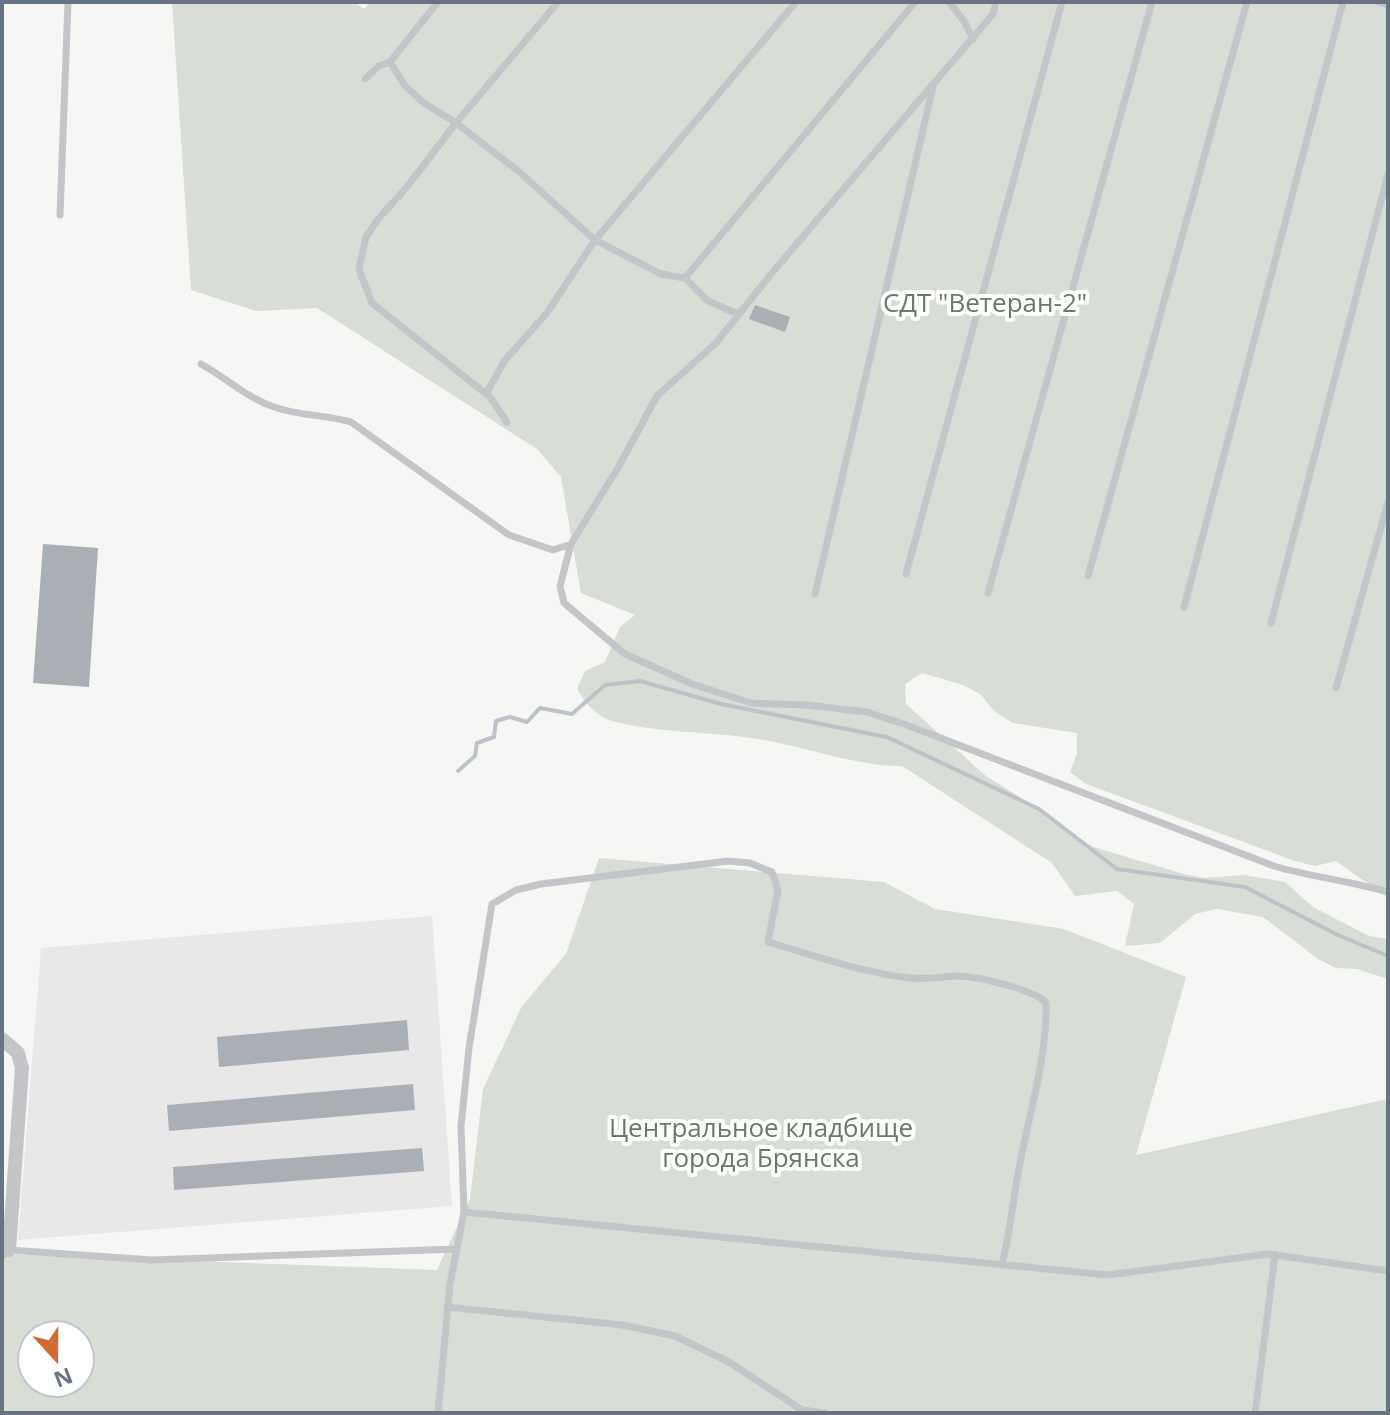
<svg xmlns="http://www.w3.org/2000/svg" width="1390" height="1415" font-family="'Open Sans',sans-serif">
<style>
.built{fill:#e7e8e7}
.green{fill:#d8ddd5;fill-rule:evenodd}
.lines{fill:none;stroke-linecap:round;stroke-linejoin:round}
.stream{stroke:#bbc3c9;stroke-width:4}
.building{fill:#a9afb5}
.service{stroke:#c3c5c9;stroke-width:7}
.minor{stroke:#c3c5c9;stroke-width:14}
.labels{text-anchor:middle;dominant-baseline:central;stroke-width:8;stroke-linejoin:round;paint-order:stroke}
.park-label{font-size:26px;fill:#697a67;stroke:#fff}
</style>
<rect width="100%" height="100%" fill="#f6f7f4"/>
<!-- built -->
<path class="built" d="M432 916 452 1206 18 1240 41 948Z"/>
<!-- green -->
<path class="green" d="M172 2H354L364 9 370 2H1388V898L1336 861 1315 866 1295 861 1086 784 1070 772 1077 754V733L1013 723 994 711 980 694 963 685 922 673 905 684 906 704 986 776 1039 809 1090 846 1184 874 1205 878 1244 875 1285 882 1313 907 1369 936 1388 939V979L1357 969 1336 968 1318 959 1263 917 1217 909 1195 914 1160 943 1125 946 1134 904 1117 891 1075 896 1052 863 902 766C854 766 811 748 764 740 714 731 662 734 612 721 595 716 586 703 577 689L585 671 605 662 620 627 635 615 581 593 561 477 537 449 317 308 256 311 191 290Z
M599 858 884 882 935 909 1064 929 1186 977 1136 1155 1387 1099 1388 1413H2V1254L437 1270 470 1199 483 1089 522 1006 566 954ZM32 1335H80V1383H32Z"/>
<g class="lines">
<!-- stream -->
<path class="stream" d="M458 771 475 756 477 743 494 737 496 721 510 717 527 722 540 708 572 714 605 685 640 681 721 704 887 737 1039 809 1117 869 1245 887 1338 935 1388 956"/>
</g>
<!-- building -->
<path class="building" d="M755 305 790 317 785 332 749 319Z
M43 544 98 548 89 687 33 683Z
M407 1020 409 1050 219 1067 217 1037Z
M413 1084 415 1110 169 1131 167 1105Z
M422 1148 424 1171 174 1190 173 1167Z"/>
<g class="lines">
<!-- service -->
<path class="service" d="M949 2 964 21 973 39
M996 2 993 14 771 274 716 343 657 396 619 466 571 544 560 586 564 603 625 654 692 684 751 703 807 705 867 712 904 724 1274 866C1311 877 1350 881 1388 892
M1378 2 1388 5
M390 62 405 86 424 103 456 123 517 170 595 240 661 274 685 278 708 301 738 314
M365 79 379 66 390 62 438 2
M60 215 68 2
M685 278 915 2
M201 364C228 379 248 399 277 408 301 416 327 415 351 422L509 535 553 550 571 544
M486 394 505 360 547 313 595 240 796 2
M507 422 490 397 372 303 359 269 366 237 379 218 406 188 456 123 558 2
M906 574 1062 2
M1088 576 1247 2
M988 593 1152 2
M815 594 933 87
M1184 607 1343 2
M1271 623 1388 174
M1336 688 1388 502
M464 1212 461 1126 469 1048 492 904 516 890 541 884 728 861 750 863 772 872 778 890 768 942C814 955 862 973 911 978 927 980 944 976 960 976 978 977 1037 990 1046 1003 1047 1059 1029 1114 1019 1168 1013 1200 1010 1232 1002 1265
M2 1256 9 1250 152 1260 457 1249
M447 1307 623 1325 675 1336 729 1362 802 1410 824 1413
M438 1413 450 1284 464 1212 1108 1275 1268 1254 1388 1271
M1255 1413 1275 1254"/>
<!-- minor -->
<path class="minor" d="M2 1039 18 1053 22 1068 9 1250"/>
</g>
<g class="labels">
<!-- park labels -->
<g class="park-label">
<text x="985" y="302">СДТ "Ветеран-2"</text>
<text x="761" y="1127">Центральное кладбище<tspan x="761" dy="30">города Брянска</tspan></text>
</g>
</g>
<!-- border -->
<rect width="1390" height="1415" fill="none" stroke="#697482" stroke-width="8"/>
<!-- north arrow -->
<g transform="translate(56 1359) rotate(159)"><circle r="38" fill="#ffffff" stroke="#c3c7cd" stroke-width="2"/>
<path d="M0-6L14 30L0 20L-14 30Z" fill="#d26a38"/>
<text y="-12" font-size="22" font-weight="bold" text-anchor="middle" fill="#697482">N</text>
</g>
</svg>
